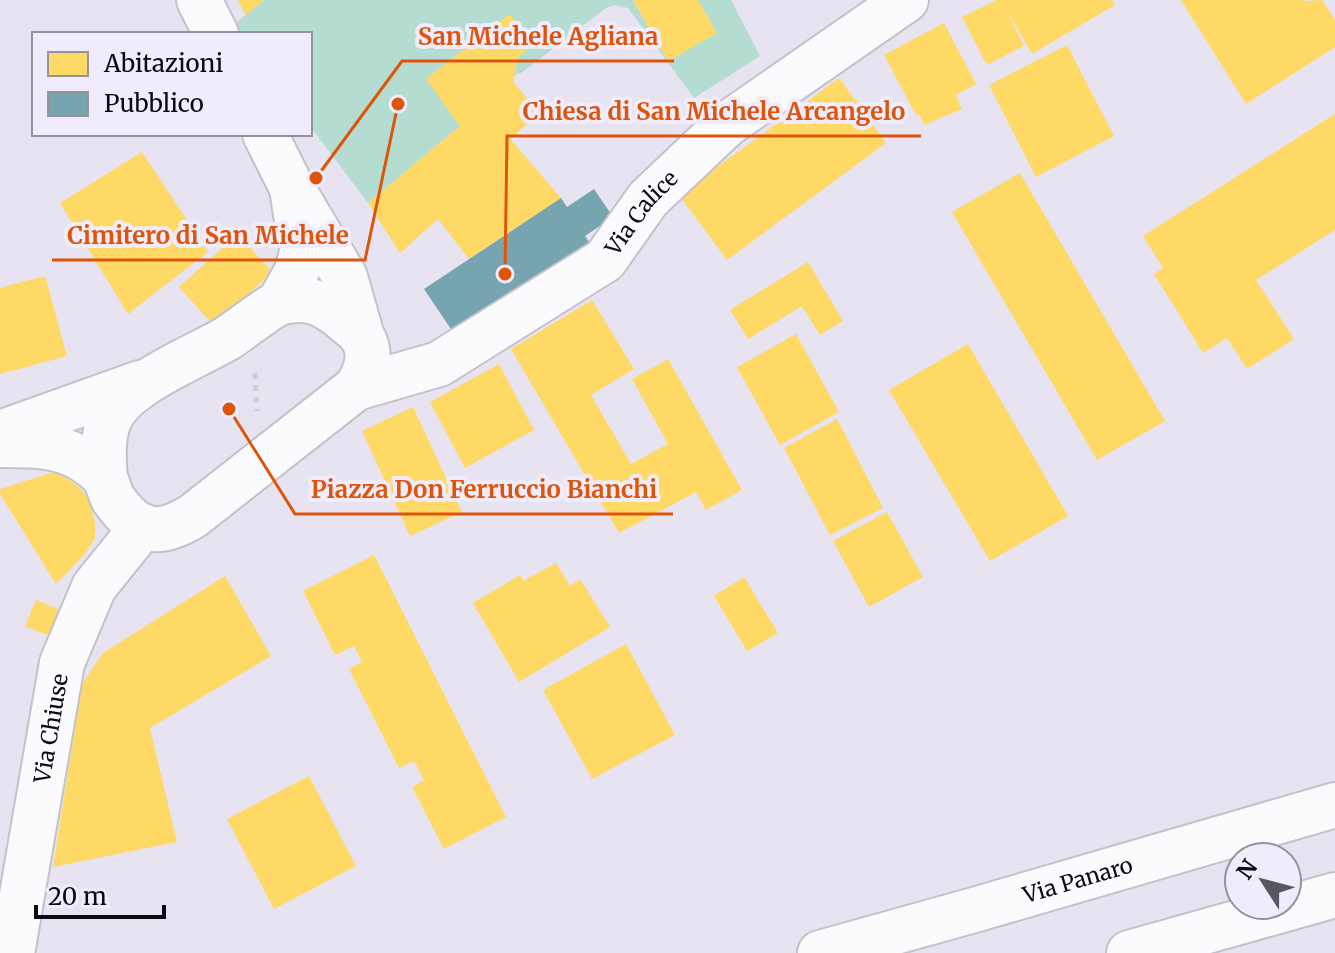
<svg xmlns="http://www.w3.org/2000/svg" width="1335" height="953" font-family="Merriweather,serif">
<style>
.green{fill:#b4dcd0}
.homes{fill:#ffd966}
.public{fill:#76a5af}
.lines{fill:none;stroke-linecap:round;stroke-linejoin:round}
.minor-casing{stroke:#c4c1cb;stroke-width:48}
.major-casing{stroke:#c4c1cb;stroke-width:48}
.path{stroke:#d1cfd4;stroke-width:5;stroke-dasharray:6 6;stroke-linecap:butt}
.minor{stroke:#fbfbfd;stroke-width:44}
.major{stroke:#fbfbfd;stroke-width:44}
.labels{text-anchor:middle;dominant-baseline:central;stroke-width:8;stroke-linejoin:round;paint-order:stroke}
.street-label{font-size:22px;fill:#0c0a12;stroke:#f0ecfc}
.leader{fill:none;stroke:#dd550c;stroke-width:3}
.callout-dot{fill:#dd550c;stroke:#f0ecfc;stroke-width:3}
.callout-label{font-size:24px;text-anchor:middle;font-weight:bold;fill:#dd550c;stroke:#f0ecfc;stroke-width:8;stroke-linejoin:round;paint-order:stroke}
</style>
<rect width="100%" height="100%" fill="#e7e3f0"/>
<!-- green -->
<path class="green" d="M238 0H633L668 61 716 33 698 0H731L760 56 694 98 628 8 614 5 606 8 520 74 518 73 514 76 513 82 368 203 310 126V34H240L233 25 246 15Z"/>
<!-- homes -->
<path class="homes" d="M238 0H264L246 15Z
M633 0H698L717 33 668 61Z
M997 0H1112L1115 5 1032 54 1006 9 1024 46 987 65 962 17Z
M1181 0H1304L1305 1 1322 0 1335 20V47L1246 104Z
M510 14 534 44 518 58 513 82 540 113 510 139 561 198 469 259 438 219 400 253 368 203 460 126 426 79Z
M944 23 976 84 956 95 962 109 924 125 919 114 916 115 884 55Z
M1067 45 1114 136 1036 177 989 85Z
M839 78 886 143 727 260 679 195Z
M1335 114V230L1256 280 1294 339 1247 369 1227 338 1203 353 1154 274 1163 268 1143 236Z
M142 152 208 252 128 314 60 203Z
M1020 173 1165 421 1097 460 952 212Z
M238 234 272 272 214 326 179 287Z
M808 262 843 321 820 335 802 306 748 339 730 310Z
M45 276 67 356 0 374V288Z
M592 300 634 369 591 395 631 464 668 444 632 379 668 359 742 490 706 510 696 492 619 533 511 349Z
M796 334 839 412 780 445 737 367Z
M968 344 1068 516 990 561 889 390Z
M499 364 534 430 465 468 430 402Z
M413 407 462 512 410 536 362 431Z
M837 419 883 508 830 535 784 448Z
M54 472 70 480 83 491 91 504 95 524V538L85 554 56 584 0 494V489Z
M887 512 923 577 869 607 833 541Z
M374 555 506 817 444 849 412 787 424 780 414 761 399 768 349 669 362 662 354 646 335 655 303 591Z
M556 563 570 586 580 579 610 627 519 682 473 603 520 575 523 581Z
M225 576 271 656 150 728 177 842 53 867 82 684 103 653Z
M744 577 778 633 747 651 714 596Z
M36 600 63 611 52 637 25 626Z
M626 644 675 735 592 779 543 690Z
M309 776 356 866 274 909 227 819Z"/>
<!-- public -->
<path class="public" d="M594 189 613 217 585 236 596 252 461 344 424 289 561 198 567 207Z"/>
<g class="lines">
<defs>
<g id="minor">
<path d="M199 0 216 34"/>
<path d="M265 134 292 188"/>
<path d="M279 303 297 271 304 245 297 221 292 188 345 277 362 337"/>
<path id="s1" d="M356 388 439 364 605 260 648 199 726 125 906 0"/>
<path d="M0 433 140 383"/>
<path d="M0 445C30 445 59 444 85 461 91 465 99 471 104 477 109 484 109 493 114 500 138 534 159 537 193 516L356 388C366 373 373 353 362 337 358 330 349 325 344 320 324 303 308 296 282 302 271 305 239 331 226 339 193 358 126 384 110 418 102 436 103 458 105 478"/>
<path id="s2" d="M12 953 62 663 94 587 143 526"/>
<path id="s3" d="M820 953 974 910 1335 805"/>
</g>
<path id="major" d="M1129 953 1335 895"/>
</defs>
<!-- minor casing -->
<use href="#minor" class="minor-casing"/>
<!-- major casing -->
<use href="#major" class="major-casing"/>
<!-- path -->
<path class="path" d="M255 373 257 411"/>
<!-- minor -->
<use href="#minor" class="minor"/>
<!-- major -->
<use href="#major" class="major"/>
</g>
<g class="labels">
<!-- street labels -->
<g class="street-label">
<text stroke="none"><textPath href="#s1" startOffset="342">Via Calice</textPath></text>
<text stroke="none"><textPath href="#s2" startOffset="228">Via Chiuse</textPath></text>
<text stroke="none"><textPath href="#s3" startOffset="268">Via Panaro</textPath></text>
</g>
</g>
<!-- callouts -->
<path class="leader" d="M316 178L402 61H674M505 274L507 136H921M398 104L365 260H52M229 409L295 514H673"/>
<g class="callout-dot">
<circle cx="316" cy="178" r="8"/>
<circle cx="505" cy="274" r="8"/>
<circle cx="398" cy="104" r="8"/>
<circle cx="229" cy="409" r="8"/>
</g>
<g class="callout-label">
<text x="538" y="45">San Michele Agliana</text>
<text x="714" y="120">Chiesa di San Michele Arcangelo</text>
<text x="208" y="244">Cimitero di San Michele</text>
<text x="484" y="498">Piazza Don Ferruccio Bianchi</text>
</g>
<!-- legend -->
<rect x="32" y="32" width="280" height="104" fill="#f0ecfc" stroke="#95929e" stroke-width="2"/>
<rect x="48" y="52" width="40" height="24" fill="#ffd966" stroke="#95929e" stroke-width="2"/>
<text x="104" y="72" font-size="24" fill="#0c0a12">Abitazioni</text>
<rect x="48" y="92" width="40" height="24" fill="#76a5af" stroke="#95929e" stroke-width="2"/>
<text x="104" y="112" font-size="24" fill="#0c0a12">Pubblico</text>
<!-- north arrow -->
<g transform="translate(1263 881) rotate(306)"><circle r="38" fill="#f0ecfc" stroke="#95929e" stroke-width="2"/>
<path d="M0-6L14 30L0 20L-14 30Z" fill="#595660"/>
<text y="-12" font-size="22" font-weight="bold" text-anchor="middle" fill="#0c0a12">N</text>
</g>
<!-- scale -->
<path d="M36 905v12h128v-12" fill="none" stroke="#0c0a12" stroke-width="4"/>
<text x="48" y="905" font-size="24" fill="#0c0a12" stroke="#f0ecfc" stroke-width="6" paint-order="stroke">20 m</text>
</svg>
